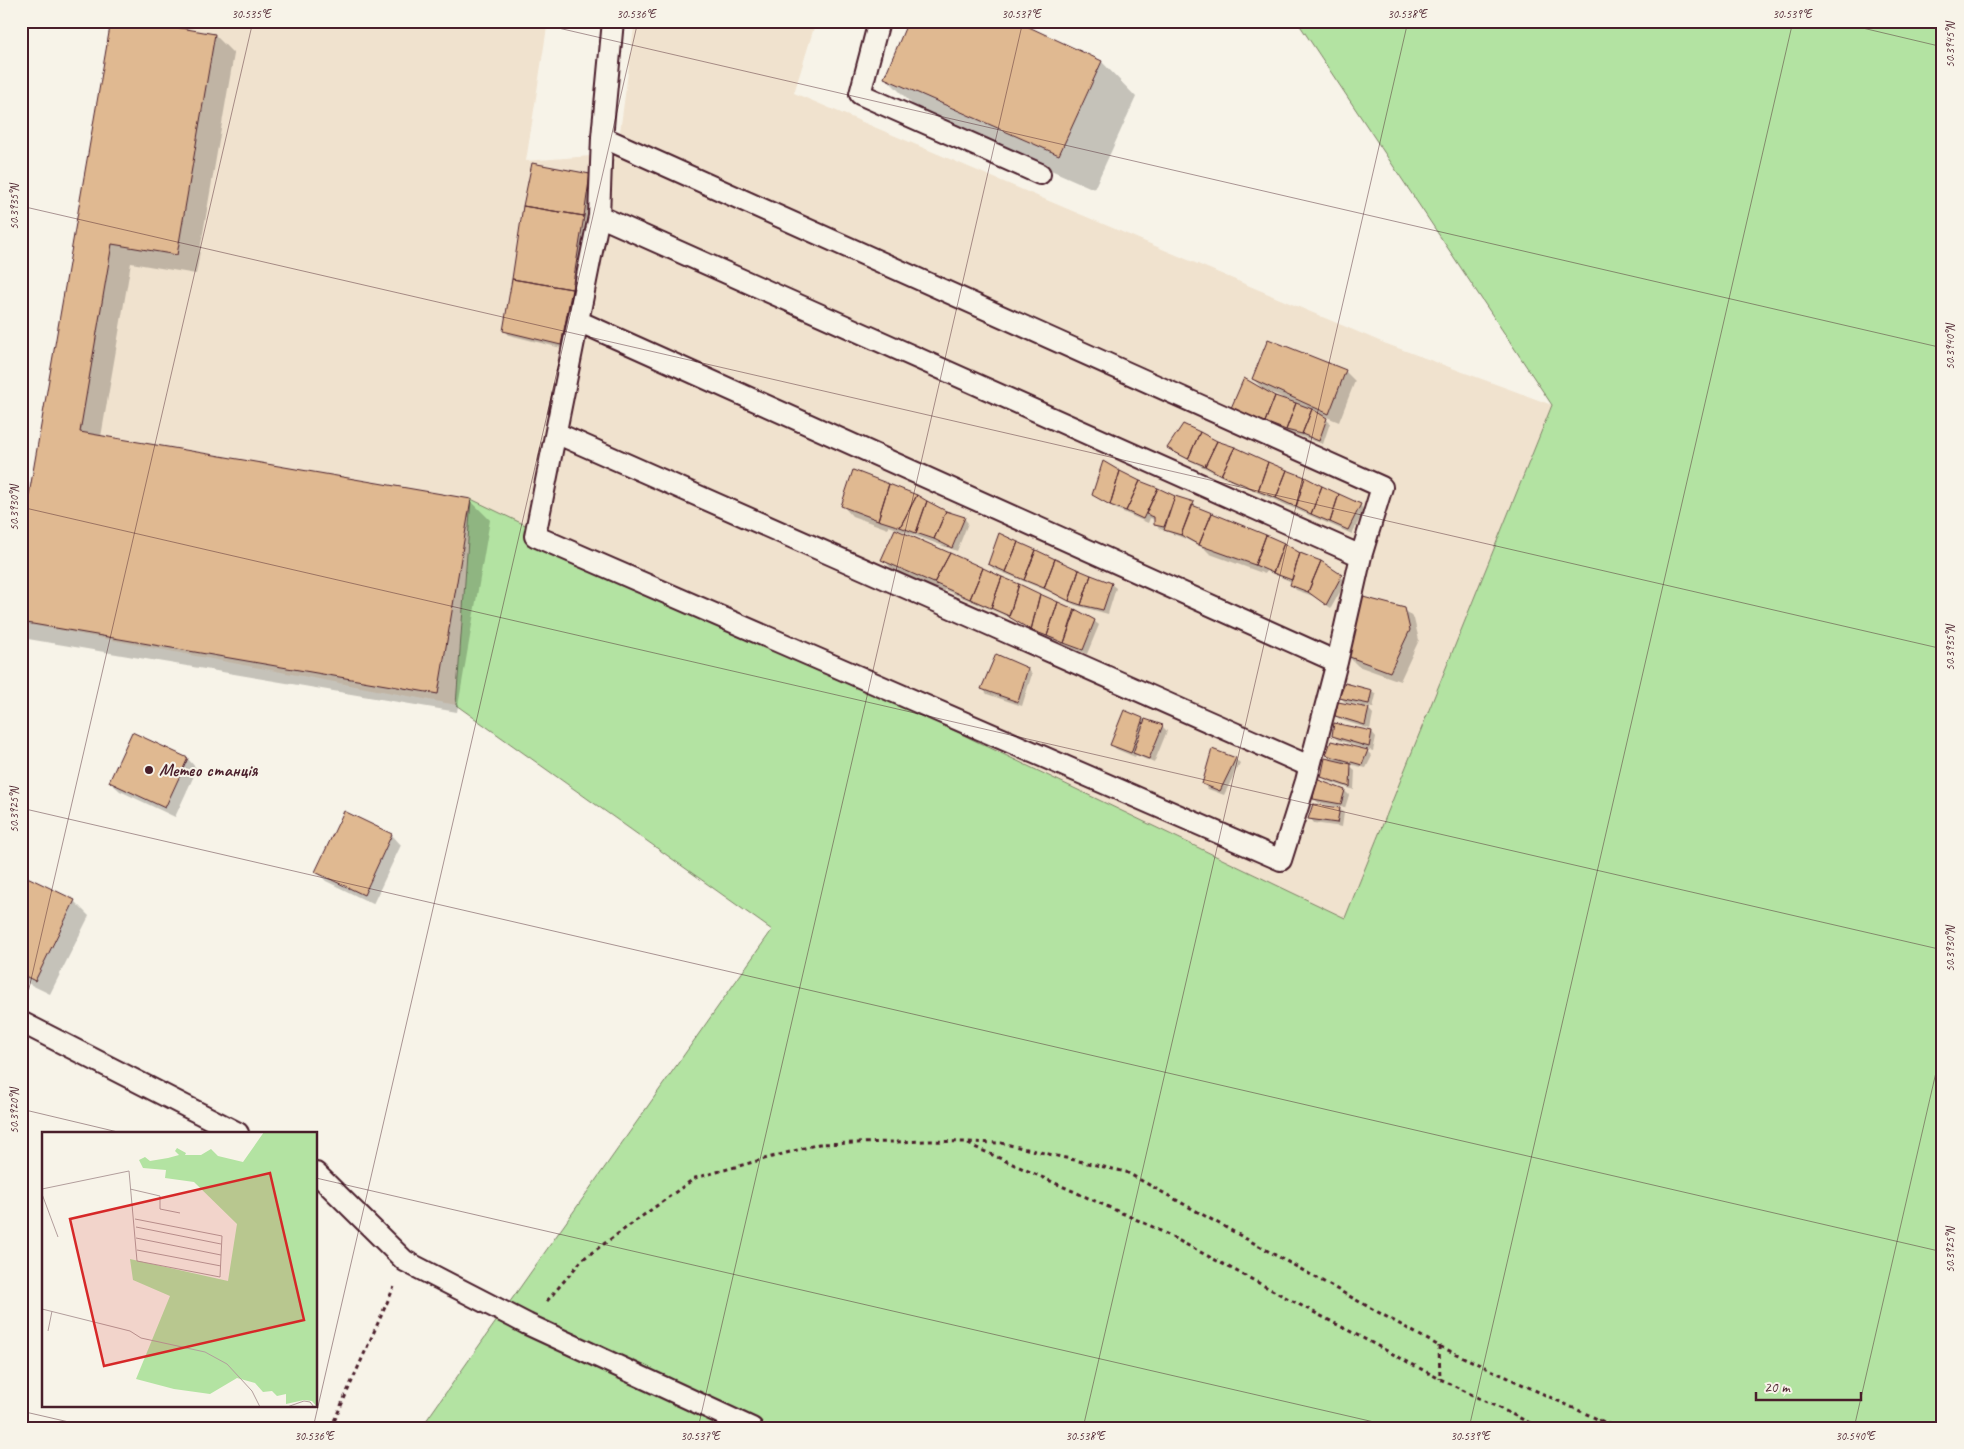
<svg xmlns="http://www.w3.org/2000/svg" width="1964" height="1449" font-family="Caveat,sans-serif">
<style>
.built{fill:#f0e2ce}
.green{fill:#b3e3a2;stroke:#7e8166}
.shadow{fill:#0003;fill-rule:evenodd}
.building{fill:#e0b991;stroke:#4a1f2b}
.lines{fill:none;stroke-linecap:round;stroke-linejoin:round}
.service-casing{stroke:#4a1f2b;stroke-width:24}
.path{stroke:#4a1f2b;stroke-width:3;stroke-dasharray:4 4;stroke-linecap:butt}
.service{stroke:#f7f3e8;stroke-width:20}
.ticks{fill:none;stroke:#4a1f2b;stroke-width:1;stroke-opacity:0.45}
.poi-dot{fill:#4a1f2b;stroke:#f7f3e8;stroke-width:2}
.labels{text-anchor:middle;dominant-baseline:central;stroke-width:4;stroke-linejoin:round;paint-order:stroke}
.poi-label{font-size:18px;font-weight:bold;fill:#4a1f2b;stroke:#f7f3e8;text-anchor:start}
.inset-road{fill:none;stroke:#b29e9c;stroke-width:1}
.view{fill:#d62828;fill-opacity:0.15;stroke:#d62828;stroke-width:2.5}
.inset-edge{fill:none;stroke:#4a1f2b;stroke-width:2.5}
.neatline{fill:none;stroke:#4a1f2b;stroke-width:2}
.ticks-label{font-size:12px;text-anchor:middle;fill:#4a1f2b}
</style>
<rect width="100%" height="100%" fill="#f7f3e8"/>
<filter id="ink" filterUnits="userSpaceOnUse"><feTurbulence type="fractalNoise" baseFrequency=".02" numOctaves="2"/><feDisplacementMap in="SourceGraphic" scale="10" xChannelSelector="R" yChannelSelector="G"/><feConvolveMatrix kernelMatrix="1 2 1 2 8 2 1 2 1" color-interpolation-filters="sRGB"/></filter>
<g filter="url(#ink)">
<!-- built -->
<path class="built" d="M111 21H548L526 161 617 154 635 21H816L794 93 1384 343 1552 405 1345 919 472 500 456 705 21 623V541Z"/>
<!-- green -->
<path class="green" d="M1297 21H1943V1428H421L772 930 456 705 471 499 1345 918 1552 405Z"/>
<!-- shadow -->
<path class="shadow" d="M112 21 215 35 234 54 196 274 131 263 101 437 471 501 490 520 457 712 28 639 21 632V548Z
M1013 21 1102 62 1136 97 1094 189 921 113 886 78Z
M589 175 594 179 565 349 509 335 505 330Z
M1345 371 1355 381 1339 422 1322 415 1330 423 1323 444 1271 426 1237 412 1233 408 1264 390 1253 379ZM1270 392 1282 397 1281 399 1269 394Z
M1216 442 1360 505 1364 510 1352 534 1227 479 1173 452 1169 448Z
M1139 482 1193 503 1197 508 1266 536 1321 562 1346 581 1331 608 1313 596 1296 590 1292 585V582L1266 571 1265 574 1210 554 1205 549 1186 539 1160 529 1155 524V520L1150 518 1148 523 1116 509 1094 495Z
M889 486 964 518 968 523 957 551 889 526 888 529 852 516 843 506Z
M950 554 1094 621 1099 625 1087 654 1037 634 1011 618 945 590 944 592 892 569 883 559Z
M989 564 1090 577 1111 584 1116 588 1108 614 1075 605 1050 592 994 569Z
M1404 609 1414 619 1419 640 1400 681 1358 666 1348 656Z
M997 655 1028 669 1032 674 1022 706 987 694 983 689Z
M1371 691 1376 695 1373 708 1366 706 1373 714 1370 729 1341 720 1336 716 1360 708 1361 705 1345 702 1341 698Z
M1143 719 1162 726 1167 731 1154 763 1136 755 1135 757 1116 749 1112 745Z
M1372 732 1376 737 1373 751 1338 740 1333 736Z
M133 734 188 759 197 769 175 817 120 791 110 782Z
M1367 751 1372 756 1366 768 1348 764 1355 770 1354 790 1327 781 1322 776 1334 762 1327 755Z
M1235 759 1240 763 1224 795 1208 789 1204 784Z
M1345 791 1349 795 1345 808 1337 806 1344 813 1342 827 1314 823 1310 818 1335 808 1336 806 1319 803 1314 799Z
M344 813 392 835 401 845 373 904 326 881 317 872Z
M21 875 74 901 89 916 50 994 21 980Z"/>
<!-- building -->
<path class="building" d="M111 21H141L215 34 177 255 112 244 80 432 471 499 438 694 21 622V541Z
M908 21H1016L1102 61 1059 155 884 78Z
M532 163 590 174 584 216 523 206Z
M523 206 584 216 572 289 512 279Z
M512 279 572 289 561 345 503 331Z
M1268 339 1346 370 1329 414 1252 379Z
M1244 378 1275 396 1265 422 1231 408Z
M1275 396 1296 403 1286 430 1265 422Z
M1296 403 1312 409 1302 434 1286 430Z
M1312 409 1327 418 1319 441 1302 434Z
M1183 424 1200 432 1188 459 1167 448Z
M1200 432 1217 441 1205 466 1188 459Z
M1217 441 1235 447 1221 475 1205 466Z
M1235 447 1268 462 1258 491 1221 475Z
M1103 461 1120 471 1110 505 1092 495Z
M1268 462 1287 470 1276 498 1258 491Z
M853 470 889 484 878 520 841 506Z
M1287 470 1305 477 1296 507 1276 498Z
M1120 471 1140 481 1126 511 1110 505Z
M1305 477 1322 486 1311 514 1296 507Z
M1140 481 1158 488 1143 519 1126 511Z
M889 484 917 495 900 527 878 520Z
M1322 486 1339 494 1330 522 1311 514Z
M1158 488 1175 496 1164 527 1154 525V517L1146 514Z
M1339 494 1361 504 1348 530 1330 522Z
M917 495 927 501 916 533 900 527Z
M1175 496 1194 502 1181 535 1164 530Z
M927 501 946 511 934 539 916 533Z
M1192 505 1212 513 1199 545 1181 535Z
M946 511 965 517 952 548 934 539Z
M1212 513 1266 535 1255 565 1199 545Z
M895 529 950 553 934 583 881 560Z
M999 533 1018 542 1006 572 988 564Z
M1266 535 1284 543 1273 573 1255 565Z
M1018 542 1036 550 1024 580 1006 572Z
M1284 543 1300 553 1292 580 1273 573Z
M1036 550 1055 559 1044 588 1024 580Z
M950 553 983 568 970 599 934 583Z
M1300 553 1321 561 1308 592 1290 585Z
M1055 559 1079 570 1069 601 1044 588Z
M1321 561 1342 575 1326 605 1308 592Z
M983 568 1002 577 991 608 970 599Z
M1079 570 1091 575 1081 605 1069 601Z
M1091 575 1112 583 1103 610 1081 605Z
M1002 577 1019 584 1009 616 991 608Z
M1019 584 1040 594 1031 630 1009 617Z
M1040 594 1058 602 1047 636 1031 630Z
M1363 597 1405 608 1410 630 1390 672 1347 656Z
M1058 602 1076 610 1064 643 1047 636Z
M1075 609 1095 620 1083 650 1064 643Z
M996 654 1028 668 1018 702 981 689Z
M1345 683 1372 690 1369 704 1339 698Z
M1338 702 1369 708 1365 725 1335 716Z
M1124 710 1143 718 1131 753 1110 745Z
M1145 719 1163 725 1149 759 1133 753Z
M1334 723 1372 731 1369 747 1332 736Z
M132 732 188 758 165 808 109 782Z
M1331 741 1368 750 1362 765 1326 755Z
M1212 749 1236 758 1220 791 1202 784Z
M1325 758 1351 764 1350 787 1321 777Z
M1316 779 1345 790 1341 804 1313 799Z
M1313 804 1340 808 1337 823 1308 819Z
M344 811 392 834 364 895 315 872Z
M21 874 75 900 35 981 21 974Z"/>
<g class="lines">
<defs>
<path id="service" d="M879 21 860 94 1040 174
M602 137 1382 487 1361 556 1337 662 1306 781 1281 860 535 536 599 216 602 137 613 21
M599 216 1361 556
M578 321 1337 662
M556 433 1309 766
M21 1022 238 1133
M316 1173 405 1261 527 1324 752 1428"/>
</defs>
<!-- service casing -->
<use href="#service" class="service-casing"/>
<!-- path -->
<path class="path" d="M968 1144 1153 1227 1440 1379 1540 1428
M547 1301 583 1259 695 1178 819 1144 929 1141 1001 1143 1126 1172 1439 1346 1617 1428
M1439 1346 1440 1379
M331 1428 394 1287
M1584 1428 1600 1420"/>
<!-- service -->
<use href="#service" class="service"/>
</g>
</g>
<!-- ticks -->
<path class="ticks" d="M528 21 1943 348M1833 21 1943 47M21 206 1943 649M21 507 1943 950M21 808 1943 1252M21 1023 253 21M21 1109 122 1133M316 1178 1400 1428M21 1411 95 1428M313 1428 638 21M698 1428 1023 21M1083 1428 1408 21M1469 1428 1793 21M1854 1428 1943 1042"/>
<!-- markers -->
<circle class="poi-dot" cx="149" cy="770" r="5"/>
<g class="labels">
<!-- poi labels -->
<g class="poi-label">
<text x="159" y="770">Метео станція</text>
</g>
</g>
<!-- overview -->
<g transform="translate(42 1132)">
<rect width="275" height="275" fill="#f7f3e8"/>
<path d="M222 0H275V275L270 269 262 268 244 272V262L235 264 230 259 221 260 213 251 195 246 168 262 132 257 94 247 128 164 91 148 88 127 186 149 195 92 152 50 123 46 124 38 101 36 97 28 103 25 108 29 126 26 137 23 133 19 135 16 144 21 143 23H159L169 17 176 24 201 30Z" fill="#b3e3a2"/>
<path class="inset-road" d="M0 57 87 39 95 129 178 145 180 104 93 87M88 57 118 64V77L138 81M0 62 16 105M94 95 179 112M94 106 179 123M95 118 179 134M0 177 88 199 99 206 163 220 185 232 210 259 218 275M6 199 10 179M245 275 262 269 268 270 272 275"/>
<path class="view" d="M228 41 262 188 62 234 28 87Z"/>
<rect width="275" height="275" class="inset-edge"/>
</g>
<!-- margin -->
<rect width="1964" height="1449" fill="none" stroke="#f7f3e8" stroke-width="55"/>
<!-- scale -->
<path d="M1756 1392v8h105v-8" fill="none" stroke="#4a1f2b" stroke-width="2.5"/>
<text x="1764" y="1392" font-size="15" fill="#4a1f2b" stroke="#f7f3e8" stroke-width="4" paint-order="stroke">20 m</text>
<rect x="28" y="28" width="1908" height="1394" class="neatline"/>
<g class="ticks-label">
<text x="251" y="18">30.535°E</text>
<text x="636" y="18">30.536°E</text>
<text x="1021" y="18">30.537°E</text>
<text x="1407" y="18">30.538°E</text>
<text x="1792" y="18">30.539°E</text>
<text transform="translate(1950 45) rotate(-90)" y="4">50.3945°N</text>
<text transform="translate(14 207) rotate(-90)" y="4">50.3935°N</text>
<text transform="translate(1950 347) rotate(-90)" y="4">50.3940°N</text>
<text transform="translate(14 508) rotate(-90)" y="4">50.3930°N</text>
<text transform="translate(1950 648) rotate(-90)" y="4">50.3935°N</text>
<text transform="translate(14 810) rotate(-90)" y="4">50.3925°N</text>
<text transform="translate(1950 949) rotate(-90)" y="4">50.3930°N</text>
<text transform="translate(14 1111) rotate(-90)" y="4">50.3920°N</text>
<text transform="translate(1950 1250) rotate(-90)" y="4">50.3925°N</text>
<text x="314" y="1440">30.536°E</text>
<text x="700" y="1440">30.537°E</text>
<text x="1085" y="1440">30.538°E</text>
<text x="1470" y="1440">30.539°E</text>
<text x="1855" y="1440">30.540°E</text>
</g>
</svg>
